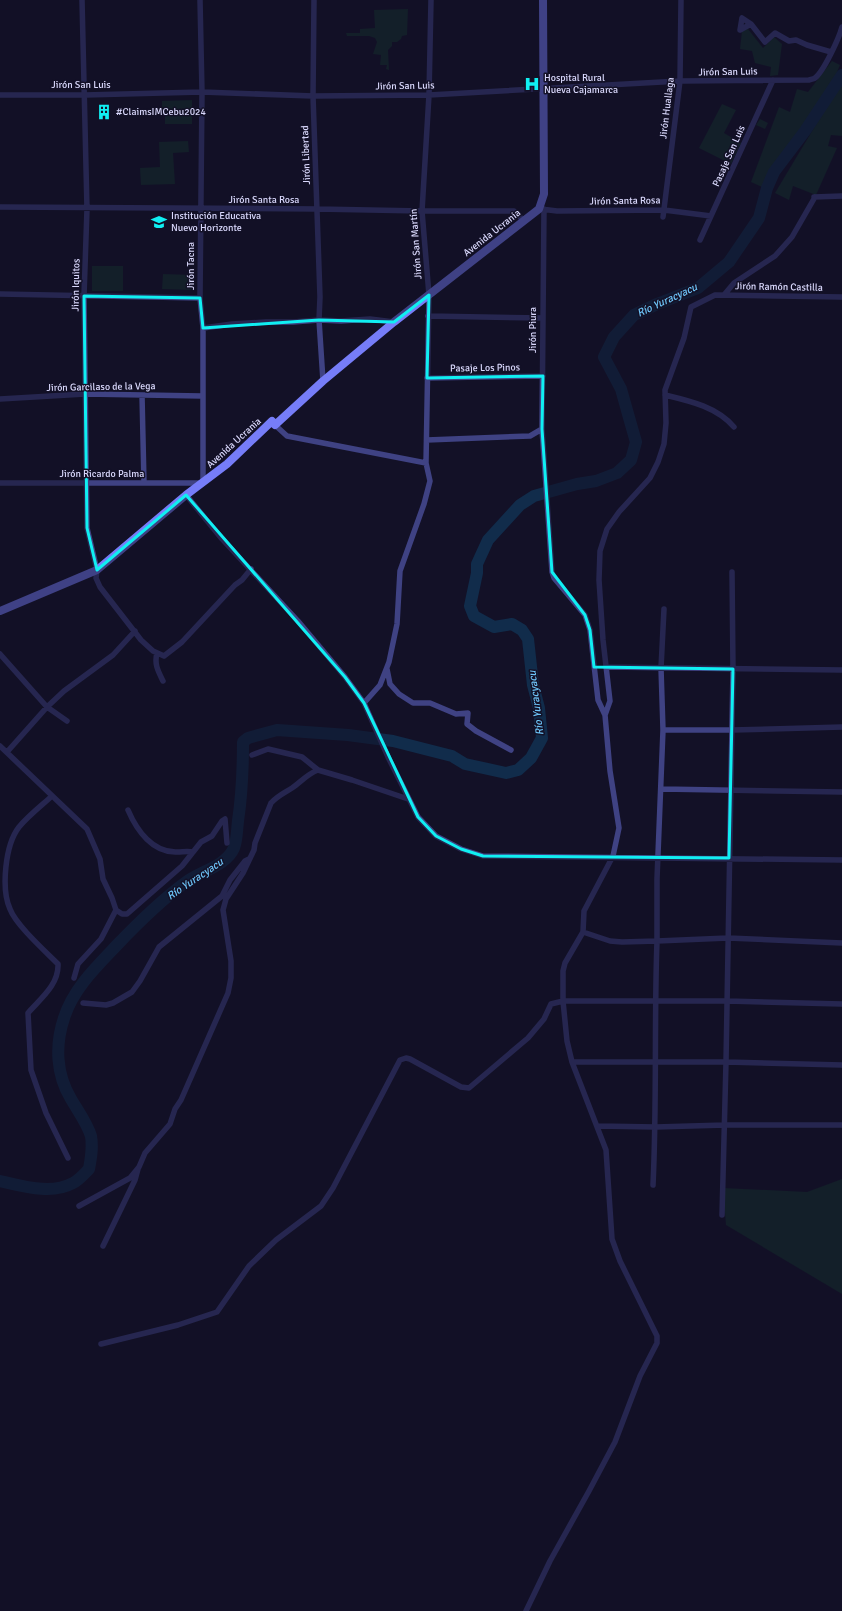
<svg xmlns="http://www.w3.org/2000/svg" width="842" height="1611" font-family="Signika,sans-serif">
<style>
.green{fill:#14312d}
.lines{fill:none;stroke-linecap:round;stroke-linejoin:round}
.river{stroke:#112c4b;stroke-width:12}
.street{stroke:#3f4283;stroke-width:5.5}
.secondary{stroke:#767df8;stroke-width:8}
.marked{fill:none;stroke:#10eff2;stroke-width:3;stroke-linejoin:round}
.labels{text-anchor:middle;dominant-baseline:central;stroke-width:3;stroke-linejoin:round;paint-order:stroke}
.street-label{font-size:10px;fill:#dad9fd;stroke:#131127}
.poi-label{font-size:10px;fill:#dad9fd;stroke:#131127;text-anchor:start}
.water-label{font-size:11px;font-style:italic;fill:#6dc3f7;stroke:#131127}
</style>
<rect width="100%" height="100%" fill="#131127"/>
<!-- green -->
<path class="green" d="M408 9 407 35 402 36 401 39 397 42H392V46L388 50 389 70 386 69 387 65H380L381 55 373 54 377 42 375 38 369 36H347L346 33H360V29L375 28 374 10Z
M748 29 763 48 774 37 782 44 778 75 770 76 771 67 755 63 752 51 740 49 742 31Z
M832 61 840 65 830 89 762 187 751 182 779 107 790 112 797 89 808 92Z
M842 81V136L831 135 828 146 837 148 816 195 793 186 789 200 775 193Z
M192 100V124H165V115H162V101Z
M722 104 736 110 724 133 741 143 731 164 699 148Z
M760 119 768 123 765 129 756 125Z
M188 141 189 152 173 153 175 184 141 185 140 168 160 167 159 142Z
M92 266H123V291H92Z
M163 274 193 275V290L162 289Z
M842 1179V1294L726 1225 723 1188 807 1192Z"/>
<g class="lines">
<!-- river -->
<path class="river" d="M0 1181C23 1186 51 1195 73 1183 79 1180 84 1174 89 1169 91 1158 93 1148 91 1136 87 1123 78 1111 71 1099 56 1074 55 1045 64 1018 73 989 96 967 117 945 138 923 160 901 186 882 201 871 226 866 234 848 237 840 237 829 238 821 242 794 243 769 243 742L248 738 277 730 348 735 393 741 452 756 465 764 506 773 518 770 531 758 542 738 539 708 533 685 528 639 522 630 512 624 494 627 474 616 470 606 477 573V564L488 540 520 505 534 496 577 484 596 481 617 473 631 460 636 442 630 421 621 389 604 357 614 337 634 315 657 304 698 288 729 262 759 218 767 188 774 172 805 131 842 75"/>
<!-- street -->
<path class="street" d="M82 0 87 209 84 296 87 528 97 570 96 578 100 587 141 640 153 651 164 656 182 642 235 585 242 580 251 569
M314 0 313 96 320 297 319 320 323 381
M751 24 742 18 740 30 751 24 765 42 775 33 789 41 796 40 807 45 831 52
M0 95H85L202 92 313 96 429 95 680 81 809 80C811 79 814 79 815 78 824 71 839 38 842 27
M814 197 842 196
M0 207 317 209 422 211H514L524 221
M541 209 557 211 664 210 711 216
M544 209 542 429 552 572 554 578 585 615 590 630 598 700 605 715
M663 217 680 81 681 0
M700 240 773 80
M0 294 200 298
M724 295 734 283 775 256 792 237 815 197
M428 316 543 318
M203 328 232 324 266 322H293L319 320 341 321 370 319 394 322
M427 378 543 376
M142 395 144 483
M665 395C690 401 717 407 734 427
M0 399 85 394 202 396
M275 425 287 436 426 463
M427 440 530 436 542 429
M0 483H203V328L200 298 202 92 200 0
M186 495 222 539 298 621 345 677 364 703 388 757 418 817 436 836 461 849 483 856 842 860
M157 653C154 664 158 671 163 681
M0 654 47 707 67 721
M606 667 842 670
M387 669 390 684 399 694 413 703H430L456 714 468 713 467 724 476 731 511 750
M364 703 380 685 389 662 397 624 400 571 424 504 430 481 426 463 429 295 422 211 429 95 431 0
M663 730H732L842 727
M0 746 87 829 100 859 103 879 112 898 116 910 122 914H127L182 866 201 842 212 836 222 821 225 819 227 843
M7 752 47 707 64 691 113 655 135 631
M252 755 268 749 302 757 318 770 352 780 408 799
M661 789 842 792
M52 796C41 806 28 816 19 827 5 845 1 889 10 909 16 925 45 951 58 964 59 985 40 999 28 1013L31 1070 46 1113 68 1158
M128 810C137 831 153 853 177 852 183 852 187 851 193 852
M583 932 610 941 622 942 657 941V879L663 730 661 668 664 609
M74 978 78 964 101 939 116 910
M83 1003 106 1005 113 1003 132 992 140 981 159 947 222 896 230 880 245 861 249 859
M572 1062H726L842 1065
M597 1126 656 1127 725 1125H842
M653 1185C657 1104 654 1022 657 941L728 938 842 943
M79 1206 130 1178 139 1167 145 1153 170 1124 175 1109 181 1100 228 993 231 978V961L223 910 226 899 243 873 254 850 255 843 271 803C277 796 284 793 292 788 301 782 307 774 318 770
M722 1215 726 1062 733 669 732 572
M103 1246 135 1180 138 1169
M101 1344 178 1325 217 1312 249 1266 276 1240 321 1206 333 1188 400 1060 406 1058 410 1059 461 1087 469 1088 528 1038 544 1019 551 1004 563 1001H727L842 1004
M526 1611 550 1561 589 1491 615 1442 640 1376 657 1343V1336L620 1261 612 1239 606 1150 572 1062 567 1041 563 1001V971L565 963 583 932 584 911 613 856 619 828 610 771 605 715 610 701 603 640 599 580 600 551 607 529 619 512 650 478 658 462 664 444 666 423 665 390 684 338 691 307 715 295 842 297"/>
<!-- secondary -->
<path class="secondary" d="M0 611 97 570 186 495 227 464 272 421 275 425 323 381 394 322 539 209 544 194 543 0"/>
</g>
<!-- marked area -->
<path d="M0 0H842V1611H0ZM429 295 427 378 543 376 542 429 552 572 585 615 590 630 594 667 733 669 729 858 483 856 461 849 436 836 418 817 364 703 345 677 186 495 97 570 87 528 84 296 200 298 203 328 319 320 394 322Z" fill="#131127" fill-opacity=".55" fill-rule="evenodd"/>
<path class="marked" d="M429 295 427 378 543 376 542 429 552 572 585 615 590 630 594 667 733 669 729 858 483 856 461 849 436 836 418 817 364 703 345 677 186 495 97 570 87 528 84 296 200 298 203 328 319 320 394 322Z"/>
<!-- icons -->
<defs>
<symbol id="hospital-bare" viewBox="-9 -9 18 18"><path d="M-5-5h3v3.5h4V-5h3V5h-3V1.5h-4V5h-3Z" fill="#10eff2" stroke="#131127" stroke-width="2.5" paint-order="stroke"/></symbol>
<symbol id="building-bare" viewBox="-9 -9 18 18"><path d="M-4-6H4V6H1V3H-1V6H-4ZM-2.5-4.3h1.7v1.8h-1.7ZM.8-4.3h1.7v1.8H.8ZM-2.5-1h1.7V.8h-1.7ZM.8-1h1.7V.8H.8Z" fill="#10eff2" stroke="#131127" stroke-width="2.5" paint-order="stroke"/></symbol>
<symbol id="school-bare" viewBox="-9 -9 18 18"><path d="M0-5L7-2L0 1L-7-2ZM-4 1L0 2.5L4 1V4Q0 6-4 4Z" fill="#10eff2" stroke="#131127" stroke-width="2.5" paint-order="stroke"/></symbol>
</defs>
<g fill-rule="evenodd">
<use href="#hospital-bare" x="521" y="73" width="22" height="22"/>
<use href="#building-bare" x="93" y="101" width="22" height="22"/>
<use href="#school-bare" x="148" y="211" width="22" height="22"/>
</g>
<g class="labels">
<!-- street labels -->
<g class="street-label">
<text transform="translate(728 72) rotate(-1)">Jirón San Luis</text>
<text x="81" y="85">Jirón San Luis</text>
<text transform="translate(405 86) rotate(-1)">Jirón San Luis</text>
<text transform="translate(667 108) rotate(-83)">Jirón Huallaga</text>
<text transform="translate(306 155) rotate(-92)">Jirón Libertad</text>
<text transform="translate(729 156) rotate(-66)">Pasaje San Luis</text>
<text x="264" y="200">Jirón Santa Rosa</text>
<text transform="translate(625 201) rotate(-1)">Jirón Santa Rosa</text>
<text transform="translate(492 233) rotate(-38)">Avenida Ucrania</text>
<text transform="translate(416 244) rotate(-94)">Jirón San Martín</text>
<text transform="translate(191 266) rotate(-90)">Jirón Tacna</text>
<text transform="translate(76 285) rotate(-89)">Jirón Iquitos</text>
<text transform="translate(779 287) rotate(1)">Jirón Ramón Castilla</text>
<text transform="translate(533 330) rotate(-90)">Jirón Piura</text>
<text transform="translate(485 368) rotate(-1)">Pasaje Los Pinos</text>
<text transform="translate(101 387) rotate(-1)">Jirón Garcilaso de la Vega</text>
<text transform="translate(234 443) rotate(-42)">Avenida Ucrania</text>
<text x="102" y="474">Jirón Ricardo Palma</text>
</g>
<!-- poi labels -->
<g class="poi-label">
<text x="544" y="78">Hospital Rural<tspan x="544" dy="12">Nueva Cajamarca</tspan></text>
<text x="116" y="112">#ClaimsIMCebu2024</text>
<text x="171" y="216">Institución Educativa<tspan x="171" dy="12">Nuevo Horizonte</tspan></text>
</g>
<!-- water labels -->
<g class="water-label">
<text transform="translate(667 300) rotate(-25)">Río Yuracyacu</text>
<text transform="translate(536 703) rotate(-97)">Río Yuracyacu</text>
<text transform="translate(195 879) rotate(-34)">Río Yuracyacu</text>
</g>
</g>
</svg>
